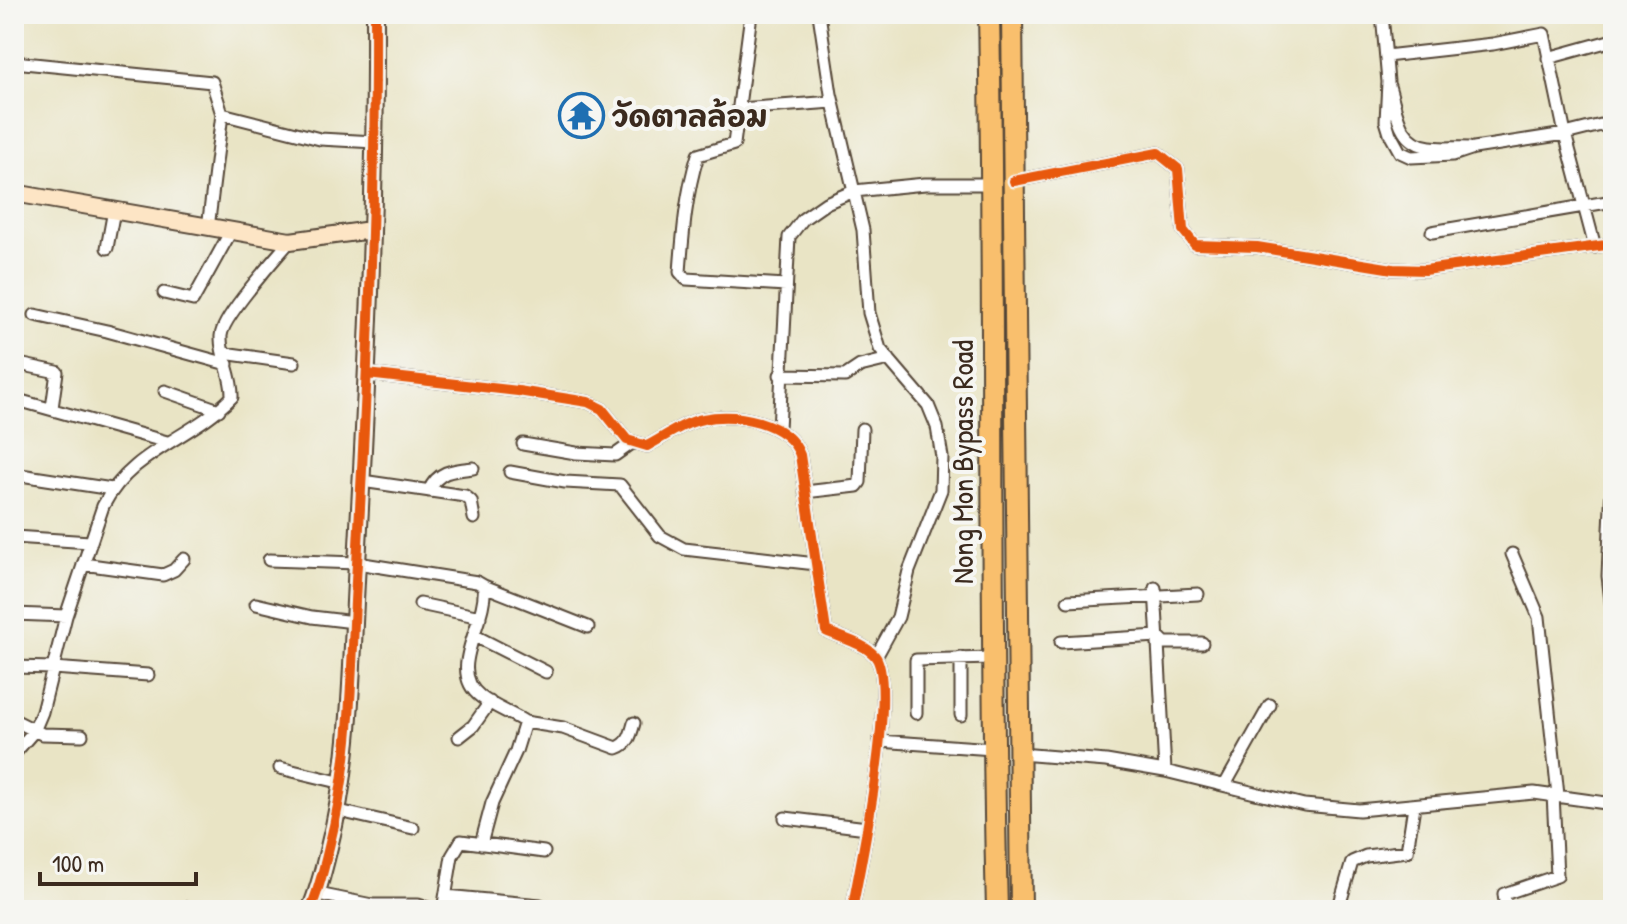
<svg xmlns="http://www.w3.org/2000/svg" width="1627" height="924" font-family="'Patrick Hand','Playpen Sans Thai',sans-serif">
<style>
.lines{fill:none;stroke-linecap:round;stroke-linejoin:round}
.street-casing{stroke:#554637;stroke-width:15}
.secondary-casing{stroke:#554637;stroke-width:20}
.highway-casing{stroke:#554637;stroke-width:24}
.street{stroke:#fff;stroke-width:11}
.secondary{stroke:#fde5c5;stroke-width:16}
.highway{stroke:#f9bf6d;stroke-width:20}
.cycleway-casing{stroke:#f6f6f2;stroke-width:15}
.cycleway{stroke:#e8590c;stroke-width:10}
.labels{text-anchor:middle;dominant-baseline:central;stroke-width:8;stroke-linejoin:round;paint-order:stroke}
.poi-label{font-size:30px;font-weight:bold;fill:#3b2a1e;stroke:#f6f6f2;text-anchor:start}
.street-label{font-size:30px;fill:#3b2a1e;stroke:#f6f6f2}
</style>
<rect width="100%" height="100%" fill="#f6f6f2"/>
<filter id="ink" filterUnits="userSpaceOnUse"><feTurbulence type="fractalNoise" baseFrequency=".0125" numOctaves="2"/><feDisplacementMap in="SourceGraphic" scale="16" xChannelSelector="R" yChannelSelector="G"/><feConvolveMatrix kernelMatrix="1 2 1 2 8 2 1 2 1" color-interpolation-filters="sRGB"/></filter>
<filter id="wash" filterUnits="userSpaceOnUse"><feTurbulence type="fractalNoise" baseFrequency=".006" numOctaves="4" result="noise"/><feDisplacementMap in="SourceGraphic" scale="32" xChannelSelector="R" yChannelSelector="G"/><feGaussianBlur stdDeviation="1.8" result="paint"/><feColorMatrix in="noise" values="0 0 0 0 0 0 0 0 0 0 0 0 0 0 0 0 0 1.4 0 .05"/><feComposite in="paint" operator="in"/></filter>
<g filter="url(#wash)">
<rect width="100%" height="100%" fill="#e9e4c5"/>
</g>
<g filter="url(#ink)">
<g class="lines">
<defs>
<path id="street" d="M751 14 734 144 698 155C686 193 683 232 680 272L686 279 786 285
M819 14 831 94 863 230 869 313 880 349 928 405 937 427 942 457 941 490 909 571 898 617 876 657
M1382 14 1388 82 1386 121 1390 134 1400 152 1411 157 1453 155 1474 148 1565 134 1613 122
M1386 56 1493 44 1544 34 1565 134 1595 247
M1548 58 1613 40
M14 62 212 82 222 114 320 139 375 142
M1389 86C1397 111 1398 143 1430 147 1442 149 1456 147 1469 148
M739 109 833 102
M1014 181 1158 153 1178 169 1183 230 1195 245 1257 247 1393 269 1425 270 1613 244
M208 228 222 114
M1432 232 1613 201
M107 248 114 210
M164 293 193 300 230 233
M35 315 107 331 227 364
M224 353 294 363
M14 363 57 372 52 408
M367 374 518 391 588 402 602 409 627 440 647 446C664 437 685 422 703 419 736 412 788 422 800 455L826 631C841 638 864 643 875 656 898 684 860 869 852 910
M780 375 845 376 860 366 889 359
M165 391 219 410
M14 399 167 442
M779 429 789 237 803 219 826 203 854 191 925 184H992
M523 444 576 453 615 455 632 443
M1613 461 1608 576 1613 617
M510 472 565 482 620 485 660 536 684 549 816 564
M14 474 112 489
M362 481 465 496 471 501 474 518
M429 491C437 471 453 470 473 468
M805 492 857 486 860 482 862 429
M14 537 90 542
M1512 554 1539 617 1558 795
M269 560 357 563 477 582 484 586C488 622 445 670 481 697 494 707 511 713 525 722L516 751 492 803 481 844
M83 564 163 575 174 570 184 559
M484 586 588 627
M1155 588 1165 771
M1068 601 1198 594
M256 604 312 617 354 622
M420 604 480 617
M14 614 66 616
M475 636 546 672
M1061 642 1158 636 1165 643H1202
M14 667 53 668 148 675
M916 713V660L992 658
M961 715V658
M14 720 42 734 82 735
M525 722 563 728 617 748C629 744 631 734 634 723
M459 737 473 726 490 702
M879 741 993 749
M14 754 34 731 42 712 66 616 103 506C132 450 191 439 232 397 233 375 220 357 221 336 222 317 275 259 290 241
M1020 754 1106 761 1165 771 1304 805 1359 810 1534 793 1613 804
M280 768 343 783
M1225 785 1270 705
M339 811 413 828
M785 818 867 828
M318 894 372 905H418L434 910
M446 896 540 905
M186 908 189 910
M443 910 452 856 461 841 544 852
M1338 910 1352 862 1366 856 1407 851 1414 806
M1506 910 1504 894 1557 876 1553 794"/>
<path id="secondary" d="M14 193 290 241 371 230
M310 910C319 890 324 868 329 847 353 754 351 659 357 564 367 381 376 197 375 14"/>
<path id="highway" d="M989 14C995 313 989 611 997 910
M1012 14 1021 910"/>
</defs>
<!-- street casing -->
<use href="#street" class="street-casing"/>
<!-- secondary casing -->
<use href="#secondary" class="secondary-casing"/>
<!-- highway casing -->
<use href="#highway" class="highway-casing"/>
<!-- street -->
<use href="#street" class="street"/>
<!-- secondary -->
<use href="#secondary" class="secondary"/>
<!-- highway -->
<use href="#highway" class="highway"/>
<defs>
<path id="cycleway" d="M1014 181 1158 153 1178 169 1183 230 1195 245 1257 247 1393 269 1425 270 1613 244
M367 374 518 391 588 402 602 409 627 440 647 446C664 437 685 422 703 419 736 412 788 422 800 455L826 631C841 638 864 643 875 656 898 684 860 869 852 910
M310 910C319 890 324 868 329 847 353 754 351 659 357 564 367 381 376 197 375 14"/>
</defs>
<!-- cycleway casing -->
<use href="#cycleway" class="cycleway-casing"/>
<!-- cycleway -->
<use href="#cycleway" class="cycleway"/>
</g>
</g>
<!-- icons -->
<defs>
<symbol id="temple-ring" viewBox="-11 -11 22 22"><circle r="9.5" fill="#f6f6f2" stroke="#1f6fb2" stroke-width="1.5"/><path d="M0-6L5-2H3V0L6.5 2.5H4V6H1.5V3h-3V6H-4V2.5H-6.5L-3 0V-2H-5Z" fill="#1f6fb2"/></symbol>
</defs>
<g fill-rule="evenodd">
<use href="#temple-ring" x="556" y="90" width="51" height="51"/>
</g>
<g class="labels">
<!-- poi labels -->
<g class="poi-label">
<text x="612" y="116">วัดตาลล้อม</text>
</g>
<!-- street labels -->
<g class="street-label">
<text transform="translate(962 462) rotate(-90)">Nong Mon Bypass Road</text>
</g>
</g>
<!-- margin -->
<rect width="1627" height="924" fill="none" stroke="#f6f6f2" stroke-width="48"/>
<!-- scale -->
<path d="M40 872v12h156v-12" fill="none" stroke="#3b2a1e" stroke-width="4"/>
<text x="52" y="872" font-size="24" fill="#3b2a1e" stroke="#f6f6f2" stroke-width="6" paint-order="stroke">100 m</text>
</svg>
